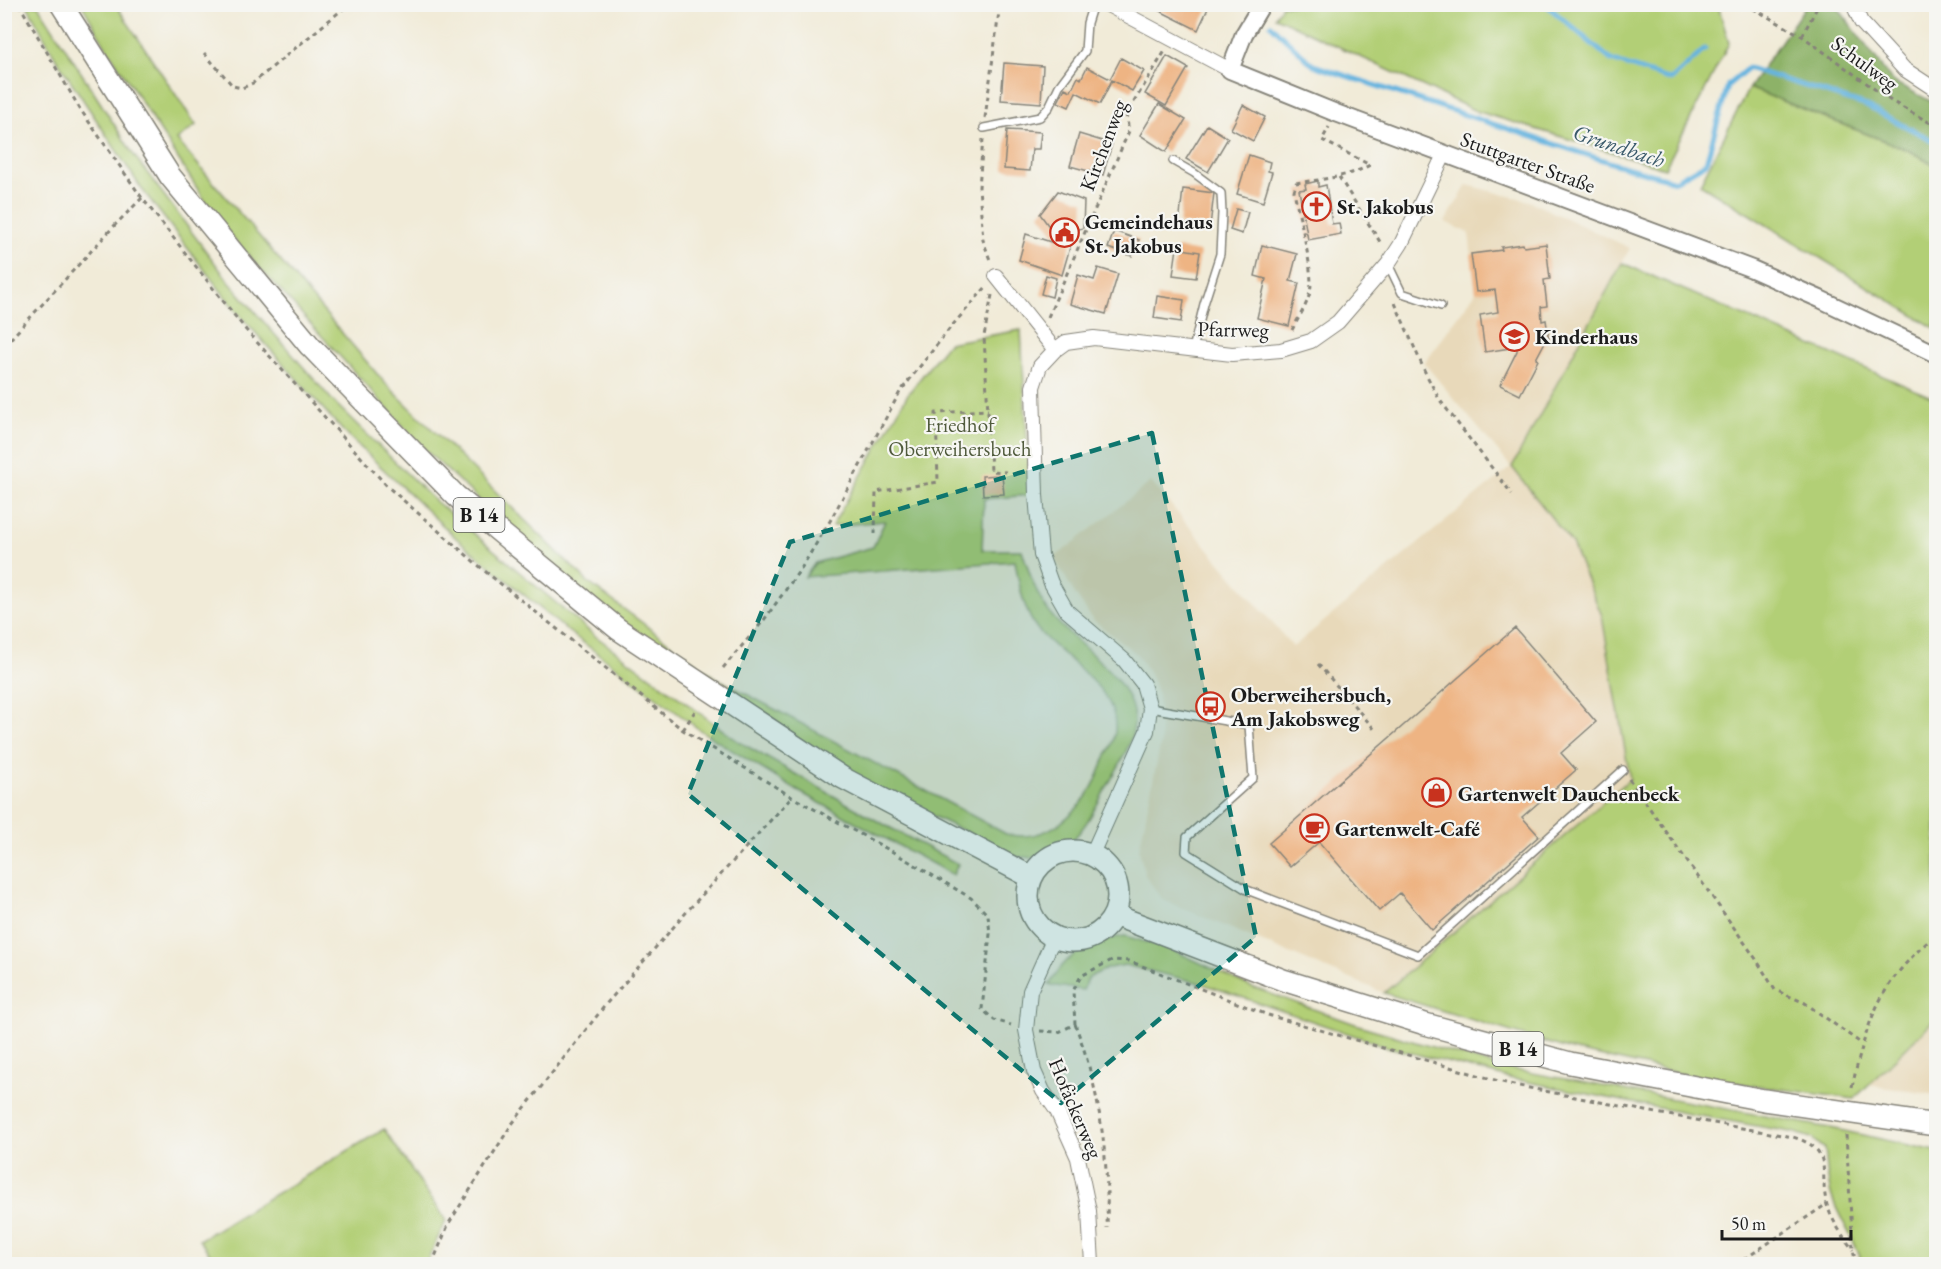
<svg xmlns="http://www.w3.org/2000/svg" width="1941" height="1269" font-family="'EB Garamond',serif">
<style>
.built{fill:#e8d9ba}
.green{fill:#b2cf76;stroke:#677649;stroke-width:1.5}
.forest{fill:#8db267;stroke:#546742;stroke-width:1.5}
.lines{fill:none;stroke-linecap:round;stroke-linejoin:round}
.stream{stroke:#65b4df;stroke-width:5}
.building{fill:#eeb483}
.service-casing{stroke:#86847a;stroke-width:10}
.minor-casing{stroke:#86847a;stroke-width:16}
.tertiary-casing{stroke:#86847a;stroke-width:20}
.primary-casing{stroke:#86847a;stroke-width:24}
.path{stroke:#86847a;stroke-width:3;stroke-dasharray:4.5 4.5;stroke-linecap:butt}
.service{stroke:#fff;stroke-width:7}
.minor{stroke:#fff;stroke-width:14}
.tertiary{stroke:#fff;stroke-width:16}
.primary{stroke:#fff;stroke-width:21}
.marked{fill:#0f766e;fill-opacity:0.2;stroke:#0f766e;stroke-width:4.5;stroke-dasharray:12 8;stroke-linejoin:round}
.labels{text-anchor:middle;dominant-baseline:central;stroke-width:4.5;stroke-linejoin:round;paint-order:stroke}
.shield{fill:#f6f6f2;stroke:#5d5d5c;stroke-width:1.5}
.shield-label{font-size:20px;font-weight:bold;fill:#1c1c1c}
.street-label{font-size:21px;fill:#1c1c1c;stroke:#f6f6f2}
.poi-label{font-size:21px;font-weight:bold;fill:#1c1c1c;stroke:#f6f6f2;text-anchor:start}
.park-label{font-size:21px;fill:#505b3c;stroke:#f6f6f2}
.water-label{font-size:22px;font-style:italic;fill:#39596a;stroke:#f6f6f2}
</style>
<rect width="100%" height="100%" fill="#f6f6f2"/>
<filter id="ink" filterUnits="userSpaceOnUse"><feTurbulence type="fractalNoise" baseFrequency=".0167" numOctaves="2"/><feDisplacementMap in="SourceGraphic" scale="12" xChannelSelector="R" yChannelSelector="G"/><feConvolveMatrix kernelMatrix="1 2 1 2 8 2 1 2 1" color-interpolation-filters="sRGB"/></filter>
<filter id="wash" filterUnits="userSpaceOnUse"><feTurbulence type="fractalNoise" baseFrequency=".008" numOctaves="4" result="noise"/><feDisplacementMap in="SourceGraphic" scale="24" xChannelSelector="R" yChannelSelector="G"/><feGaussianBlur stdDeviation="1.35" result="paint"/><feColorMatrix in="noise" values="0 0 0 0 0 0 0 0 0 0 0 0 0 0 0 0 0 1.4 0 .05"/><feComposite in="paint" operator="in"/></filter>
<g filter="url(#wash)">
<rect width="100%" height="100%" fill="#f1ebd8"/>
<!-- built -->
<path class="built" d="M1467 185 1529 201 1630 248 1512 467 1572 544 1602 616 1630 779 1384 993 1163 900 1145 875 1139 850 1161 742 1158 694 1151 676 1137 654 1093 620 1075 594 1054 558 1151 482 1293 647 1511 467 1424 363 1476 292 1469 233 1445 222Z
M1936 1018V1095L1868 1085Z"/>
<!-- green -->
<path class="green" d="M27 5H38L133 154 230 283 333 401 432 498 594 635 738 741 872 818 958 864 953 875 798 791 704 733 565 629 456 538 343 431 237 312 141 188 55 57Z
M82 5H116L196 125 177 140 384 382 589 583 715 677 1006 834C1036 841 1059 828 1079 806 1091 793 1099 775 1105 758 1108 752 1113 744 1114 737 1125 691 1063 660 1038 630 1023 611 1019 583 1015 561L805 577 815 563 873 547 885 521 832 526 908 394 948 343 1021 330 1030 495 984 499 982 550H1022C1029 571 1035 593 1049 612 1074 646 1133 675 1134 721 1135 745 1109 781 1098 803 1086 826 1068 854 1040 857 1033 858 1025 857 1017 857L867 784 607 617 424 449 220 224 105 45Z
M1282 5H1718L1729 43 1665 168 1476 111 1275 17Z
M1749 88 1908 150 1936 166V329L1700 184Z
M1622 263 1936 399V1018L1854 1099 1701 1078 1571 1050 1384 993 1630 779 1602 616 1572 544 1512 467Z
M1125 936 1173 950 1249 986 1358 1025 1500 1067 1835 1129 1936 1151V1264H1862C1857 1242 1841 1222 1833 1200 1827 1185 1827 1166 1825 1149L1811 1138 1796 1133 1684 1113 1513 1079 1388 1047 1200 983 1125 965 1109 968 1089 977 1083 990 1049 985C1053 979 1057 972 1062 966 1076 949 1104 938 1125 936Z
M384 1129 446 1220 426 1264H218L199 1240Z"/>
<!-- forest -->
<path class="forest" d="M1807 4 1836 5 1892 81 1936 104V166L1908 150 1749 88Z"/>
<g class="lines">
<!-- stream -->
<path class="stream" d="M1545 4 1611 60 1671 80 1705 49
M1271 25 1313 65 1615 164 1675 181 1706 163 1728 85 1748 68 1864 105 1936 142"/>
</g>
<g id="blocks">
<!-- building -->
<path class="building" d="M1146 4H1210L1198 30Z
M1167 56 1188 68 1166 106 1145 94Z
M1121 58 1144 71 1132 91 1112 80 1100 104 1076 92 1069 107 1058 102 1065 88 1071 91 1078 77 1081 79 1087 67 1110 79Z
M1004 63 1043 66 1041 103 1001 100Z
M1159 104 1186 120 1166 152 1140 135Z
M1243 105 1265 117 1253 141 1231 129Z
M1207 125 1228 138 1208 172 1186 159Z
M1007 130 1041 132 1039 149H1032L1030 171 1004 169Z
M1079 134 1112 144 1103 175 1070 166Z
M1249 155 1270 162 1268 171 1272 172 1263 202 1237 194Z
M1318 181V187L1326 185 1332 224 1339 223 1341 234 1308 240 1299 190 1306 189 1305 184Z
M1183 189 1214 193 1210 226 1179 224Z
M1058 191 1084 201 1083 228 1075 230 1062 275 1019 260 1026 234 1054 243 1056 236 1040 214Z
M1236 209 1248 212 1242 234 1230 230Z
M1114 231 1139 240 1132 256 1108 248Z
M1523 244 1524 247 1546 244 1550 279 1544 280 1547 306 1541 307 1542 321 1546 320 1549 341 1545 342 1536 359 1538 360 1520 395 1500 385 1517 351V347L1485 352 1480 315 1498 312 1495 290 1476 292 1471 254 1502 250 1501 247Z
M1262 245 1297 254 1290 281 1299 283 1289 326 1257 318 1266 279 1255 276Z
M1177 248 1200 252 1196 278 1173 275Z
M1098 268 1118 274 1106 314 1070 304 1078 275 1094 280Z
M1046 275 1056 278 1052 297 1041 294Z
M1157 296 1184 300 1181 322 1154 318Z
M1002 475 1004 494 983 495 982 476Z
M1515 628 1596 722 1561 753 1576 770 1522 817 1539 836 1432 930 1400 893 1379 911 1319 842 1290 867 1269 843Z"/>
</g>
</g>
<g filter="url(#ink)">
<use href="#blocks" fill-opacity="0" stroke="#86847a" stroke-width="1.5"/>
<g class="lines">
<defs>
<path id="service" d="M984 128 1040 117 1049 107 1059 86 1085 51 1087 23 1093 4
M1173 161 1194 173 1221 193 1222 213 1220 254 1204 304 1193 349
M1388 264 1402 293 1441 306
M1150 708 1249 725 1253 778 1187 837 1186 852 1247 890 1418 955 1623 770"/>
<path id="minor" d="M1106 4 1230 70
M1853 4 1861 22 1904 69 1936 90
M996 276 1055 350
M1092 854 1147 731 1150 708 1143 684 1124 660 1067 611 1051 583 1041 555 1036 495 1033 387 1040 366 1055 350 1066 342 1094 338 1232 354 1281 350 1311 341 1338 322 1388 264 1401 244 1444 155
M1054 937 1030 991 1026 1030 1034 1071 1043 1091 1057 1111 1078 1158 1089 1211 1092 1264"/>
<path id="tertiary" d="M1262 4 1244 34 1230 70 1336 113 1752 269 1820 299 1936 354"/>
<path id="primary" d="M61 4 170 176 310 346 456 496 618 629 843 778 1031 877
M1028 896a45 45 0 1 1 90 0a45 45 0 1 1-90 0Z
M1114 915 1283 980 1425 1024 1570 1063 1764 1100 1936 1125"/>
</defs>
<!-- service casing -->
<use href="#service" class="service-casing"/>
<!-- minor casing -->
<use href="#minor" class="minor-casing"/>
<!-- tertiary casing -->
<use href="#tertiary" class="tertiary-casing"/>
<!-- primary casing -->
<use href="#primary" class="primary-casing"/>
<!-- path -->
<path class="path" d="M19 4 80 109 142 198 246 330 388 487 486 572 683 730 792 797 893 852 971 898 988 915 990 934 982 1009 994 1020 1011 1025
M1745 4 1802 36 1891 101 1936 126
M1802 36 1819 4
M204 53 233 86 242 88 253 83 349 4
M985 118 1000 4
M983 139 979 187 983 240 991 263
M1339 177 1382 245
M992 295 984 336 991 471 1006 472
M1395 303 1425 372 1439 399 1512 494
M1048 317 1129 131 1126 115 1165 51
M1292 330C1298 318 1307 306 1310 292 1315 274 1298 212 1294 191L1296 183C1322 179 1346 178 1370 165L1322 140 1329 127
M4 346 115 225 142 198
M875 534 876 492 938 482 936 413 988 410
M1318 664 1376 731
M723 668 764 620 802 567 830 521 900 392 950 328 987 286
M683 730 695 711
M1629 779 1756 959 1775 990 1805 1003 1862 1044
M1075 1024C1100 1089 1109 1159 1107 1228
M1040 1031 1059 1032 1075 1024 1073 991 1081 976 1112 960 1129 961 1268 1015 1509 1084 1651 1112 1793 1137C1836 1150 1818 1172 1827 1205 1832 1221 1843 1236 1853 1250
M1852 1087C1868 1018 1880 981 1936 935
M1846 1135 1853 1250 1856 1264
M432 1264 449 1223 512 1124 607 1003 691 907 792 797
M1737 1264 1827 1204"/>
<!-- service -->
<use href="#service" class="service"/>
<!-- minor -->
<use href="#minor" class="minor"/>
<!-- tertiary -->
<use href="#tertiary" class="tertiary"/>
<!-- primary -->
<use href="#primary" class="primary"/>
</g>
</g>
<!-- marked area -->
<path class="marked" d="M1152 433 1256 937 1061 1103 688 794 790 542Z"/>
<!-- icons -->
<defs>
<symbol id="church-ring" viewBox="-11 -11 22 22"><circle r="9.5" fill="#f6f6f2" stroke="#c8321e" stroke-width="1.5"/><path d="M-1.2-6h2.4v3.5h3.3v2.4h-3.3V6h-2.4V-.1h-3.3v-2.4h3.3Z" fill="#c8321e"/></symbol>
<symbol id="civic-ring" viewBox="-11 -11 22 22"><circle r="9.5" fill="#f6f6f2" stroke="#c8321e" stroke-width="1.5"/><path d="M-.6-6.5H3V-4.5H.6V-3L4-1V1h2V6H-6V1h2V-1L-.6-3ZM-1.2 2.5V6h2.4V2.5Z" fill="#c8321e"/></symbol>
<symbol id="school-ring" viewBox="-11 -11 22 22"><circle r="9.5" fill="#f6f6f2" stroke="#c8321e" stroke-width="1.5"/><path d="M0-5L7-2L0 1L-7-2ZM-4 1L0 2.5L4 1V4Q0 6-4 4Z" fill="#c8321e"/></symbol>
<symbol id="bus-ring" viewBox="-11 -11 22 22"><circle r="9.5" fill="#f6f6f2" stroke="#c8321e" stroke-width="1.5"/><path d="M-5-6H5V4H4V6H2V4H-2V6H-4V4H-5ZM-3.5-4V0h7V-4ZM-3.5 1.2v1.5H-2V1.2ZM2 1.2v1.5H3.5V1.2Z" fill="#c8321e"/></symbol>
<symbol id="shop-ring" viewBox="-11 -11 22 22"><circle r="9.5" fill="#f6f6f2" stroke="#c8321e" stroke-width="1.5"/><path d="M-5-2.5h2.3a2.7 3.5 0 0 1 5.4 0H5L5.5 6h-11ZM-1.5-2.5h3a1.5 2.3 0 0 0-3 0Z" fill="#c8321e"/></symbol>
<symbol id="cafe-ring" viewBox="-11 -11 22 22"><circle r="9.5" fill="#f6f6f2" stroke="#c8321e" stroke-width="1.5"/><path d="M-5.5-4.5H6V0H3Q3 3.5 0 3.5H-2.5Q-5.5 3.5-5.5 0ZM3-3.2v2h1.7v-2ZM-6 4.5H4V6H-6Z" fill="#c8321e"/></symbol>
</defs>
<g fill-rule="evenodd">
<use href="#church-ring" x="1300" y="190" width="33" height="33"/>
<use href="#civic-ring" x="1048" y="216" width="33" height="33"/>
<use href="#school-ring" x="1498" y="320" width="33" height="33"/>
<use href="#bus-ring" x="1194" y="690" width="33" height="33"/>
<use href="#shop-ring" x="1420" y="776" width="33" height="33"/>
<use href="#cafe-ring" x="1298" y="812" width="33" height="33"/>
</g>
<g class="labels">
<!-- shield labels -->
<g class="shield">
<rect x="453.5" y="498" width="51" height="34" rx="4.5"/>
<rect x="1492.5" y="1032" width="51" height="34" rx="4.5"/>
</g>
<g class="shield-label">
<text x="479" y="515">B 14</text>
<text x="1518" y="1049">B 14</text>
</g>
<!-- street labels -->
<g class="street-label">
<text transform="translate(1865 63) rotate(36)">Schulweg</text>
<text transform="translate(1103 145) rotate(-69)">Kirchenweg</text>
<text transform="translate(1528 162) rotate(20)">Stuttgarter Straße</text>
<text transform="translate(1233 329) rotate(1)">Pfarrweg</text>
<text transform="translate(1076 1108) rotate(67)">Hofäckerweg</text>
</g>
<!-- poi labels -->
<g class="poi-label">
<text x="1337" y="206">St. Jakobus</text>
<text x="1085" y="221">Gemeindehaus<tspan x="1085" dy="24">St. Jakobus</tspan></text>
<text x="1535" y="336">Kinderhaus</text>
<text x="1231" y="694">Oberweihersbuch,<tspan x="1231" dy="24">Am Jakobsweg</tspan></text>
<text x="1458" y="793">Gartenwelt Dauchenbeck</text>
<text x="1335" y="828">Gartenwelt-Café</text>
</g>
<!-- park labels -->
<g class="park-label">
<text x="960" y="424">Friedhof<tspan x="960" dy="24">Oberweihersbuch</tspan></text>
</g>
<!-- water labels -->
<g class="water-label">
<text transform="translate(1619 146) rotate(18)">Grundbach</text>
</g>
</g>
<!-- margin -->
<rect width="1941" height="1269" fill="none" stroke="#f6f6f2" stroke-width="24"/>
<!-- scale -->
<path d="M1722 1230v9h129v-9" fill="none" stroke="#1c1c1c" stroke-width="3"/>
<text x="1731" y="1230" font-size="18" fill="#1c1c1c" stroke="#f6f6f2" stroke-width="4.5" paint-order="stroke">50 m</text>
</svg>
